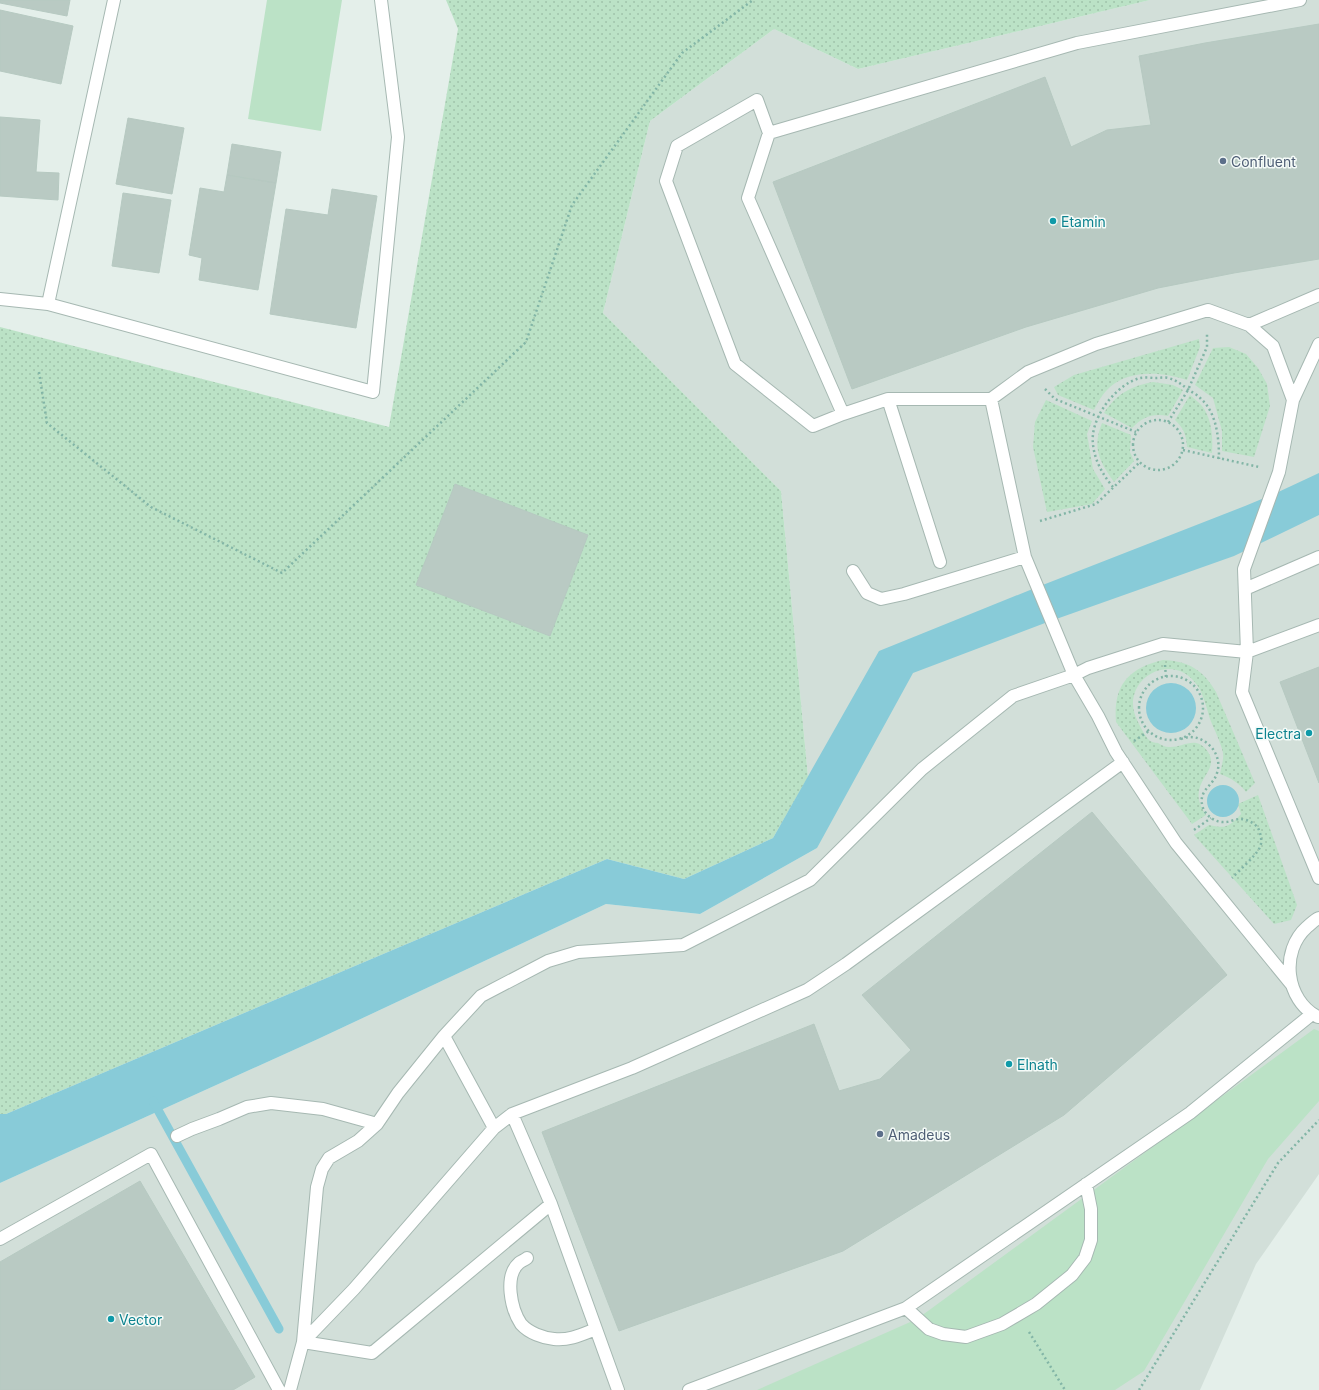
<svg xmlns="http://www.w3.org/2000/svg" width="1319" height="1390" font-family="Inter,sans-serif">
<style>
.built{fill:#d2dfd9}
.grass{fill:url(#grass-dots)}
.garden{fill:#bbe2c6}
.water{fill:#88cbd8}
.lines{fill:none;stroke-linecap:round;stroke-linejoin:round}
.stream{stroke:#88cbd8;stroke-width:9}
.building{fill:#b9cac3;stroke:#b6c9c1}
.lane-casing{stroke:#a6b8b2;stroke-width:14}
.street-casing{stroke:#a6b8b2;stroke-width:14}
.path{stroke:#82b5a6;stroke-width:2.5;stroke-dasharray:2 3;stroke-linecap:butt}
.lane{stroke:#fff;stroke-width:12}
.street{stroke:#fff;stroke-width:12}
.service-dot{fill:#5c6f8a;stroke:#f5fbf8;stroke-width:1.5}
.culture-dot{fill:#0f9aa8;stroke:#f5fbf8;stroke-width:1.5}
.labels{text-anchor:middle;dominant-baseline:central;stroke-width:3;stroke-linejoin:round;paint-order:stroke}
.service-label{font-size:14px;fill:#4e5e75;stroke:#f5fbf8;text-anchor:start}
.culture-label{font-size:14px;fill:#0d838f;stroke:#f5fbf8;text-anchor:start}
</style>
<defs>
<pattern id="grass-dots" width="8" height="8" patternUnits="userSpaceOnUse"><rect width="8" height="8" fill="#bbe2c6"/><path d="M2 2h.1M6 6h.1" fill="none" stroke="#a0c3ab" stroke-width="1.8" stroke-linecap="round"/></pattern>
</defs>
<rect width="100%" height="100%" fill="#e4efea"/>
<!-- built -->
<path class="built" d="M1150 0H1319V1174L1256 1264 1200 1390H0V1183L318 1039 606 904 700 914 817 848 808 777 781 491 603 313 650 121 774 29 858 69Z"/>
<!-- grass -->
<path class="grass" d="M446 0H1150L858 69 774 29 650 121 603 313 781 491 808 777 773 838 684 879 607 859 6 1114H0V327L389 427 458 29Z
M1199 339 1200 347 1187 380C1163 372 1130 369 1110 387 1103 393 1098 402 1094 410L1058 395 1054 387 1074 375Z
M1229 347 1246 354 1258 368 1267 384 1270 406 1254 457 1222 451V431L1213 398 1195 385 1213 348Z
M1153 382 1173 385 1183 390 1168 416C1152 413 1143 417 1132 428L1104 413C1116 394 1131 386 1153 382Z
M1190 395C1194 399 1199 402 1202 406 1212 419 1213 437 1212 453L1187 447C1186 434 1184 429 1175 420Z
M1046 400 1092 421 1087 434 1093 469 1105 489 1092 504 1047 512 1033 447 1035 422Z
M1102 423 1131 435 1130 452 1134 461 1114 482C1099 461 1092 448 1102 423Z
M1163 660C1189 661 1203 670 1216 692L1255 783 1246 792C1239 783 1231 778 1220 774 1221 768 1224 759 1223 753 1221 743 1214 729 1210 719 1207 709 1203 693 1197 685 1172 648 1116 681 1138 722 1141 728 1145 736 1149 740 1151 742 1155 743 1158 743 1161 745 1165 747 1169 747 1183 748 1196 734 1208 752 1222 773 1183 782 1206 815L1192 824 1116 722C1113 686 1128 668 1163 660Z
M1258 795 1297 905 1291 920 1274 924 1194 835 1209 825C1226 829 1229 827 1241 814L1238 804Z"/>
<!-- garden -->
<path class="garden" d="M267 0H342L321 131 248 119Z
M1314 1029 1319 1031V1101L1268 1159 1144 1371 1115 1390H757L917 1319Z"/>
<!-- water -->
<path class="water" d="M1319 473V515L1234 556 1045 623 913 673 817 848 700 914 606 904 318 1039 0 1183V1114H6L607 859 684 879 773 838 879 651 1035 588 1245 506 1274 494Z
M1146 708a25 25 0 1 1 50 0a25 25 0 1 1-50 0Z
M1207 801a16 16 0 1 1 32 0a16 16 0 1 1-32 0Z"/>
<g class="lines">
<!-- stream -->
<path class="stream" d="M153 1101 279 1329"/>
</g>
<!-- building -->
<path class="building" d="M0 0H70L67 16 0 3Z
M0 10 73 26 61 84 0 71Z
M1319 24V259L1234 273 1158 288 1026 327 852 389 773 182 1045 77 1071 147 1107 130 1151 125 1139 56 1205 43Z
M0 117 40 120 36 172 59 173 58 200 0 196Z
M128 118 184 128 172 194 116 184Z
M232 144 281 152 276 183 227 175Z
M227 175 276 183 258 290 199 280 202 258 189 255 200 188 224 192Z
M332 189 377 196 356 328 270 314 286 209 328 215Z
M123 193 171 200 159 273 112 266Z
M455 484 588 535 550 636 416 585Z
M1319 667V783L1280 682Z
M1092 812 1227 975 1064 1115 843 1251 619 1331 542 1132 814 1024 839 1091 880 1079 911 1050 862 995Z
M140 1181 255 1377 233 1390H0V1262Z"/>
<g class="lines">
<defs>
<path id="lane" d="M769 133 757 100 677 146 666 181 735 364 813 426 843 414
M1249 325 1319 295
M888 399 940 562
M991 399H888L843 414 748 198 769 133 1077 43 1300 0
M1293 400 1319 344
M853 571 867 593 881 599 904 594 1025 557
M1245 589 1319 557
M1292 985 1176 843 1116 752 1098 716 1074 675 1088 668 1163 644 1247 652 1242 692 1319 878
M1318 1017C1285 1000 1280 951 1307 927 1311 924 1314 920 1319 918
M444 1036 494 1128
M512 1114 551 1204 618 1390
M177 1136 192 1129 219 1119 247 1107 271 1103 323 1109 377 1124
M0 1239 151 1154 279 1390
M527 1258C525 1260 521 1261 519 1263 504 1276 511 1309 521 1324 529 1333 543 1338 554 1339 569 1341 583 1334 596 1329
M906 1308 929 1329 943 1334 966 1337 1002 1324 1036 1304 1072 1275 1085 1258 1091 1240V1209L1086 1184
M303 1342 354 1289 494 1128 512 1114 632 1068 807 990 846 964 1123 762
M303 1342 372 1353 551 1204
M290 1390 303 1342 317 1187 322 1169 329 1158 358 1141 377 1124 398 1093 444 1036 481 996 548 961 578 952 683 945 810 880 922 769 1013 696 1074 675 1025 557 991 399 1028 372 1096 344 1208 310 1249 325 1273 346 1293 400 1279 472 1244 569 1247 652 1319 625
M689 1390 906 1308 1190 1113 1312 1014"/>
<path id="street" d="M0 299 48 304 373 392 398 137 381 0
M48 304 114 0"/>
</defs>
<!-- lane casing -->
<use href="#lane" class="lane-casing"/>
<!-- street casing -->
<use href="#street" class="street-casing"/>
<!-- path -->
<path class="path" d="M39 372 47 423 151 507 282 573 526 342 572 205 682 53 753 0
M1045 389 1055 399 1136 432
M1133 445a25 25 0 1 1 50 0a25 25 0 1 1-50 0Z
M1168 422 1188 390 1207 347V333
M1183 450 1259 467
M1113 487C1101 473 1091 454 1093 434 1096 411 1118 384 1140 378 1145 377 1151 378 1156 378 1160 378 1164 377 1168 378 1177 380 1182 385 1189 390 1193 393 1198 395 1201 399 1217 413 1219 439 1219 459
M1040 521 1096 504 1140 462
M1165 665 1166 677
M1139 708a32 32 0 1 1 64 0a32 32 0 1 1-64 0Z
M1181 739C1184 738 1187 737 1190 737 1208 737 1223 756 1217 773 1213 787 1197 790 1203 808 1206 816 1216 823 1225 822 1230 822 1235 819 1240 819 1246 819 1255 823 1258 828 1261 834 1263 843 1259 849 1255 856 1239 871 1232 878
M1134 741 1149 731
M1194 830 1211 818
M1029 1332 1065 1390
M1139 1390 1278 1163 1319 1120"/>
<!-- lane -->
<use href="#lane" class="lane"/>
<!-- street -->
<use href="#street" class="street"/>
</g>
<!-- markers -->
<g class="service-dot">
<circle cx="1223" cy="161" r="4"/>
<circle cx="880" cy="1134" r="4"/>
</g>
<g class="culture-dot">
<circle cx="1053" cy="221" r="4"/>
<circle cx="1309" cy="733" r="4"/>
<circle cx="1009" cy="1064" r="4"/>
<circle cx="111" cy="1319" r="4"/>
</g>
<g class="labels">
<!-- service labels -->
<g class="service-label">
<text x="1231" y="161">Confluent</text>
<text x="888" y="1134">Amadeus</text>
</g>
<!-- culture labels -->
<g class="culture-label">
<text x="1061" y="221">Etamin</text>
<text x="1301" y="733" text-anchor="end">Electra</text>
<text x="1017" y="1064">Elnath</text>
<text x="119" y="1319">Vector</text>
</g>
</g>
</svg>
